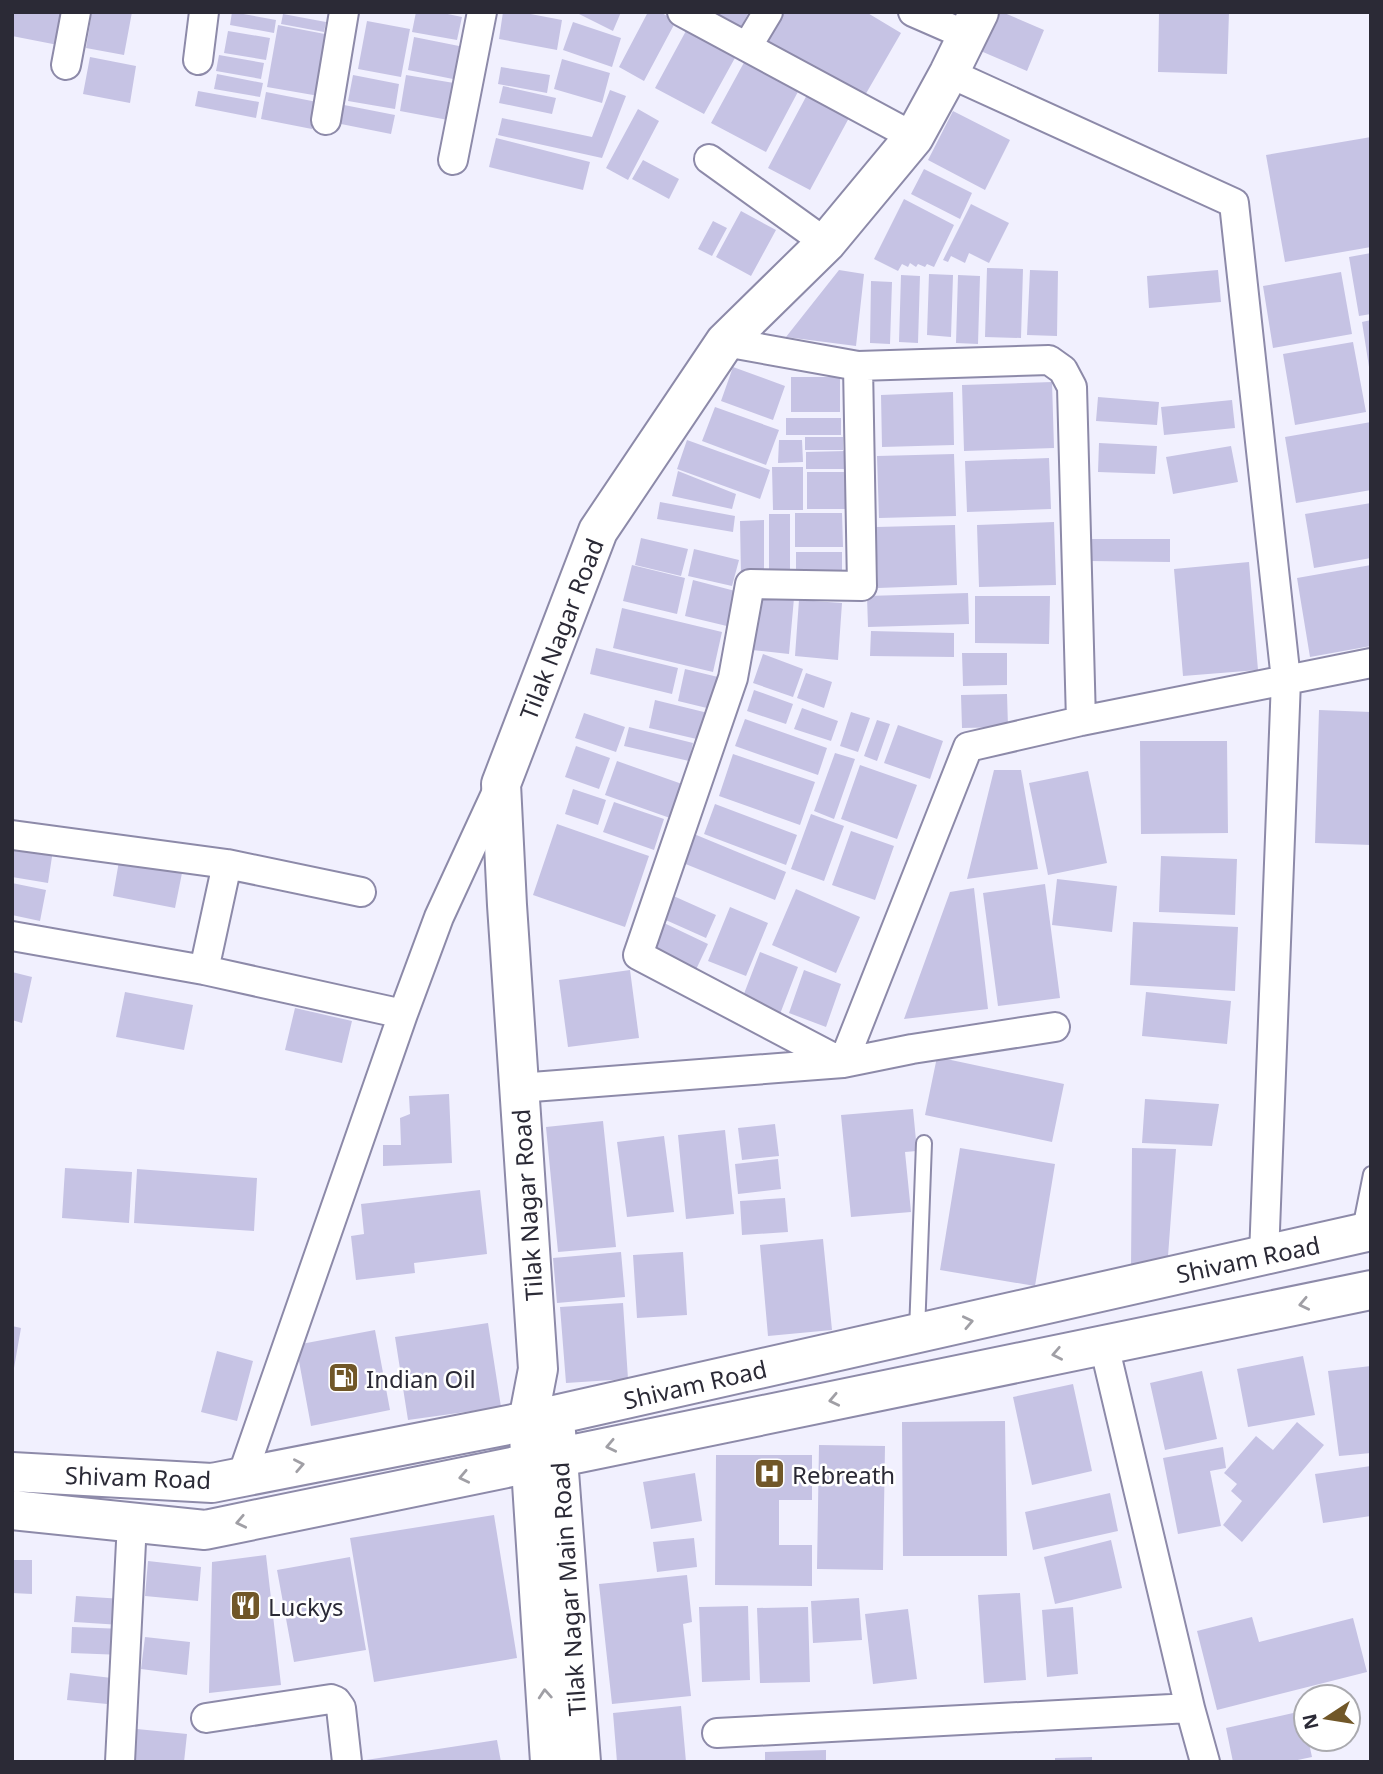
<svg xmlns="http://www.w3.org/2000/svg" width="1383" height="1774" font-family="'Noto Sans',sans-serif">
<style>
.building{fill:#c6c3e4}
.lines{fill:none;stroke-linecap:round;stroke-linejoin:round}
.lane-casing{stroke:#8d8aa9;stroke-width:18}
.street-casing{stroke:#8d8aa9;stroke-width:32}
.secondary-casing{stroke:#8d8aa9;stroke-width:42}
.primary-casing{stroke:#8d8aa9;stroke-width:42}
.lane{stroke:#fff;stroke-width:14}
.street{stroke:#fff;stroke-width:28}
.secondary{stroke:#fff;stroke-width:38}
.primary{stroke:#fff;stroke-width:38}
.oneway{stroke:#a09fa5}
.labels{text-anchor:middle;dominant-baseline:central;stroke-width:5;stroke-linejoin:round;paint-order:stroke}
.street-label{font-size:24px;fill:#2b2a36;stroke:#fff}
.poi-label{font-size:24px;fill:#2b2a36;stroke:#fff;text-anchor:start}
</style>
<rect width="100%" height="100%" fill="#f1f0fe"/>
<!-- building -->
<path class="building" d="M13 12H69L63 46 12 36Z
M92 12H132L124 55 86 48Z
M232 12 276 20 274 33 230 25Z
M416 12H438L462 17 457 40 412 32Z
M503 12H520L562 20 557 50 499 39Z
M575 12H621L613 31Z
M648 12H660L676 21 644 81 619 67Z
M701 12H749L738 32Z
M780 12H866L901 33 864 97 765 39Z
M983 12H1002L1044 30 1027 71 969 46Z
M1159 12H1229L1227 74 1158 72Z
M283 14 326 22 324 32 281 24Z
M367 21 410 29 401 77 358 69Z
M573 22 621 38 612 67 563 50Z
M278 25 330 35 319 96 267 87Z
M687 29 736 56 704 114 655 88Z
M228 31 270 38 266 60 224 53Z
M414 37 464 47 458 80 408 70Z
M219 55 264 63 261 79 216 71Z
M90 57 136 66 130 103 83 94Z
M747 57 801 86 766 152 711 123Z
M562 59 610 73 602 103 554 89Z
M501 67 550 75 547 93 498 84Z
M217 74 263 83 260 97 214 89Z
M353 75 399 84 395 109 348 101Z
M406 75 454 83 448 120 400 111Z
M503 86 556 98 552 114 499 103Z
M610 90 626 96 602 158 498 135 502 118 592 137Z
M198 91 259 102 256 118 195 106Z
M266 92 317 102 312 129 261 119Z
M808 93 850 116 810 190 768 168Z
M344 105 395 115 391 134 341 124Z
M638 109 659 121 628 180 606 168Z
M953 111 1010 140 985 190 928 160Z
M1371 137V247L1285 262 1266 155Z
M496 138 590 162 583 190 489 167Z
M643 160 679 179 669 199 632 179Z
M924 169 972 193 960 219 911 194Z
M904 199 954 225 934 267 927 264 925 267 918 264 916 267 910 263 908 267 902 264 898 271 874 259Z
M971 204 1009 223 989 263 969 253 965 263 951 256 948 262 943 260Z
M741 211 776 230 751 276 716 257Z
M713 221 727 228 712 256 698 249Z
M1371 253V314L1359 316 1349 257Z
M987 268 1023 269 1021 338 985 337Z
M839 270 864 274 856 346 786 337Z
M1030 270 1058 271 1057 336 1027 335Z
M1218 270 1221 302 1149 308 1147 276Z
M1341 272 1352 334 1273 348 1263 286Z
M929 274 953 275 951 337 927 335Z
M901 275 920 276 918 343 899 342Z
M958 275 980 276 978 344 956 343Z
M871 281 892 282 890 344 870 343Z
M1371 320V367H1369L1362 322Z
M1353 342 1366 412 1295 425 1283 354Z
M733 367 785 386 773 420 721 401Z
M791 377H840V412H791Z
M1052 382 1054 448 964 451 962 385Z
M953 392 954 445 882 447 881 395Z
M1098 397 1159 402 1157 425 1096 421Z
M1232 400 1235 428 1164 435 1161 407Z
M715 407 779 430 766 465 702 441Z
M786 418H841V435H786Z
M1371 422V490L1296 503 1285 437Z
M805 437H843V450H805Z
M687 440 770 470 760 499 677 469Z
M779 440H802L803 462 778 463Z
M1099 443 1157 446 1155 474 1098 472Z
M1231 446 1238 482 1173 494 1166 457Z
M846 451 847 469H806V452Z
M954 454 956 516 879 518 877 456Z
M1049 458 1051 509 967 512 965 461Z
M772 467H803V510H773Z
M678 471 736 494 732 509 672 496Z
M807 472H848L849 509H807Z
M660 502 735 516 733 532 657 519Z
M1371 503V558L1314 568 1305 514Z
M795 513H842L843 547H795Z
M769 514H790V575H769Z
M764 520V575H741L740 521Z
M1054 522 1056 585 979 587 977 525Z
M955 525 957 585 878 588 876 527Z
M641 538 688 549 681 576 635 565Z
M1091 539H1170V562L1090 561Z
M694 549 739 560 732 586 688 576Z
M796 552H842V576H796Z
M1249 562 1258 670 1183 676 1174 569Z
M632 565 685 578 677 614 623 601Z
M1371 565V646L1310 657 1297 578Z
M693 580 739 592 731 627 685 616Z
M968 593 969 624 868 627 867 596Z
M757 595 794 598 789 654 752 650Z
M975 596H1050L1049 644 975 643Z
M799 600 842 603 838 660 795 656Z
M622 608 722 632 713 672 613 648Z
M871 631 954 633V657L870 656Z
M596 648 678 668 672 694 590 674Z
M962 653H1007V685L963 686Z
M763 654 803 669 793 697 753 683Z
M685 669 718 677 711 709 678 701Z
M806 673 832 682 824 708 797 698Z
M754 690 793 704 786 724 747 711Z
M1007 694 1008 727 962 728 961 695Z
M655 700 708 713 701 740 649 728Z
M802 708 838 721 831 741 794 729Z
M1319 710 1371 712V845L1315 843Z
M851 712 870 718 858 752 840 746Z
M584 713 625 727 616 752 575 738Z
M745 719 827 748 818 775 735 746Z
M877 720 890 724 877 761 864 756Z
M898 725 943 741 930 779 884 763Z
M629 727 693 743 689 761 624 746Z
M1140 741H1227L1228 833 1141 834Z
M576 746 610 758 599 789 565 777Z
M835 753 855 759 834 819 814 811Z
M733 754 815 782 800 825 719 796Z
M617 761 682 784 670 818 605 795Z
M860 765 917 785 897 839 841 819Z
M994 770H1021L1038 869 967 879Z
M1088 771 1107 863 1048 875 1029 783Z
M573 789 606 800 598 825 565 814Z
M614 802 664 819 654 850 603 832Z
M715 804 797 835 786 865 704 834Z
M811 814 844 826 824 881 791 869Z
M557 824 649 856 625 927 533 895Z
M851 831 894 846 875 900 832 885Z
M694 834 786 872 775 900 683 863Z
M12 844 53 850 48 883 12 877Z
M1161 856 1237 859 1235 915 1159 912Z
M119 861 182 873 175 908 113 896Z
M1057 879 1117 886 1112 932 1052 925Z
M12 883 46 890 40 921 12 915Z
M1045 884 1060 998 998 1006 983 893Z
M974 888 988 1009 904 1019 950 892Z
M796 889 860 917 836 973 772 945Z
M669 894 716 915 706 938 659 917Z
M730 907 768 923 746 976 708 961Z
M1133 922 1238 927 1235 991 1130 985Z
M664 923 708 944 693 976 649 953Z
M760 952 798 967 780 1014 742 999Z
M630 970 639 1038 568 1047 559 980Z
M804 970 841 984 826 1027 789 1013Z
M12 972 32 977 22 1023 12 1020Z
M125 992 193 1005 184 1050 116 1037Z
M1146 992 1231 1001 1227 1044 1142 1036Z
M295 1008 352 1021 342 1063 285 1050Z
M937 1057 1064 1084 1052 1142 925 1115Z
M449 1094 452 1163 383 1166V1145H401L400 1118 410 1114 409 1096Z
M1145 1099 1219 1104 1212 1146 1142 1143Z
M913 1109 917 1151 905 1152 911 1212 851 1217 841 1115Z
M603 1121 616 1247 558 1252 546 1127Z
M775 1124 779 1156 742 1160 738 1128Z
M725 1130 734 1214 686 1219 678 1135Z
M664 1136 674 1212 627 1217 617 1142Z
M960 1148 1055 1164 1035 1286 940 1270Z
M1132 1148 1176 1149 1168 1256 1131 1268Z
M778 1159 781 1189 738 1194 735 1164Z
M65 1168 132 1172 129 1223 62 1218Z
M137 1169 257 1178 254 1231 134 1223Z
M480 1190 487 1254 414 1263 415 1273 356 1280 351 1236 364 1234 361 1204Z
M785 1198 788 1232 742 1235 740 1201Z
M823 1239 832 1330 768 1336 760 1245Z
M621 1252 625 1297 557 1303 553 1258Z
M683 1252 687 1315 637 1318 633 1255Z
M623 1303 628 1379 566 1383 560 1307Z
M488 1323 501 1407 408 1420 395 1337Z
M12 1326 21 1328 14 1368H12Z
M375 1330 390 1410 311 1426 296 1345Z
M217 1351 253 1361 237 1421 201 1412Z
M1303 1356 1315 1415 1248 1427 1237 1369Z
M1371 1366V1453L1339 1456 1328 1371Z
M1202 1371 1217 1439 1165 1450 1150 1383Z
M1073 1384 1092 1471 1032 1485 1013 1397Z
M1005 1421 1007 1556H903L902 1422Z
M1297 1422 1324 1445 1242 1542 1223 1525 1242 1501 1231 1491 1237 1484 1224 1473 1256 1436 1273 1450Z
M819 1445 885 1446 883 1570 817 1569Z
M1223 1447 1226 1468 1210 1471 1221 1526 1178 1534 1163 1458Z
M716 1455H812V1500H779V1545H812V1586L715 1585Z
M1371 1466V1516L1323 1523 1315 1474Z
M695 1473 702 1521 651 1529 643 1482Z
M1110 1493 1118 1531 1033 1550 1025 1512Z
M494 1515 517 1658 374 1682 350 1538Z
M694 1538 697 1567 657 1572 653 1542Z
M1111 1540 1122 1588 1055 1604 1044 1557Z
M266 1555 281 1685 209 1693 212 1562Z
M350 1557 366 1650 294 1662 277 1570Z
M12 1560H32V1594L12 1593Z
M148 1561 201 1567 198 1601 145 1596Z
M687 1575 692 1622 683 1624 691 1696 612 1704 599 1584Z
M1020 1593 1026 1680 984 1683 978 1595Z
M76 1596 123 1599 121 1625 74 1622Z
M859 1598 862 1640 813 1643 811 1601Z
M748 1606 750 1680 702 1682 699 1607Z
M808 1607 810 1682 760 1683 757 1608Z
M1073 1607 1078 1674 1047 1677 1042 1610Z
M908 1609 917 1679 873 1684 865 1614Z
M1252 1617 1259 1642 1353 1618 1367 1672 1217 1710 1197 1631Z
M72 1627 124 1629 123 1655 71 1653Z
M145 1637 190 1642 187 1675 141 1669Z
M70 1673 120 1679 117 1705 67 1700Z
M681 1706 686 1762H617L613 1713Z
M1302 1711 1312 1757 1288 1762H1233L1226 1728Z
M127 1728 187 1734 184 1762H123Z
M497 1740 501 1762H366V1760Z
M826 1750V1762H765V1752Z
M1092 1757V1762H1055V1758Z"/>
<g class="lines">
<defs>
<path id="lane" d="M1360 1229 1371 1174
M917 1332 924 1143"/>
<path id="street" d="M682 12 914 137
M913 12 968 36
M747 47 768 12
M198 60 204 12
M66 65 76 12
M949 73 1234 203 1286 680 1264 1256
M326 120 344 12
M709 159 826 243
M453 160 482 12
M725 342 858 366 1049 360 1063 370 1072 387 1081 721
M858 366 862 586 750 584 733 678 638 955 843 1063 968 747 1081 721 1371 663
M12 835 227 864 361 892
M12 936 204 970 403 1014
M204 970 227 864
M519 1088 843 1063 912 1049 1055 1027
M1104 1345 1190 1708 1205 1762
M242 1476 403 1014 439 917 499 787
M206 1718 331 1699 336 1701 341 1708 347 1762
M717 1733 1190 1708
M120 1762 132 1522"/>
<path id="secondary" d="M12 1472 212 1483 528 1421 538 1369 507 905 501 784 598 531 725 342 826 243 914 137 949 73 979 12
M12 1510 205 1530 531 1463"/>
<path id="primary" d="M556 1432 581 1762
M531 1463 1371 1290
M550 1762 528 1421 1371 1231"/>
</defs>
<!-- lane casing -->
<use href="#lane" class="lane-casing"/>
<!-- street casing -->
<use href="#street" class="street-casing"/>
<!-- secondary casing -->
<use href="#secondary" class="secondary-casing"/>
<!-- primary casing -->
<use href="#primary" class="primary-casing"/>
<!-- lane -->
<use href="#lane" class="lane"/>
<!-- street -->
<use href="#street" class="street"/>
<!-- secondary -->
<use href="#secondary" class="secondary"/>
<!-- primary -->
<use href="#primary" class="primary"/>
</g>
<!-- one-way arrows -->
<defs><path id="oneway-chevron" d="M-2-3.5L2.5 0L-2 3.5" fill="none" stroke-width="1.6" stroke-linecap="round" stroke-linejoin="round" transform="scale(1.75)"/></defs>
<g class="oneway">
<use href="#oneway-chevron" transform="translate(1304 1304) rotate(168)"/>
<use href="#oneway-chevron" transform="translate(968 1322) rotate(-12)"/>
<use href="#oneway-chevron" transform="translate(1057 1354) rotate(169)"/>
<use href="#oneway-chevron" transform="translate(834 1400) rotate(168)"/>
<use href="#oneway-chevron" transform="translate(611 1446) rotate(168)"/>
<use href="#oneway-chevron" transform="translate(299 1465) rotate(-11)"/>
<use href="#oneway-chevron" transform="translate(464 1477) rotate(168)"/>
<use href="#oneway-chevron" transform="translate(241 1522) rotate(168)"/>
<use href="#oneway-chevron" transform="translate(545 1694) rotate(-94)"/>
</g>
<!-- icons -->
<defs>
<symbol id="fuel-square" viewBox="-11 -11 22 22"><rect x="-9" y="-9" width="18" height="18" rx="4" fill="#715728" stroke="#fff"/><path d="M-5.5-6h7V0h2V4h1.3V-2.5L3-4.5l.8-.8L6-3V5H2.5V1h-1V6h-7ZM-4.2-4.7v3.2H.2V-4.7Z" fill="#fff"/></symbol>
<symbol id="hospital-square" viewBox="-11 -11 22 22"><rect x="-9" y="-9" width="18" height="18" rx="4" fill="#715728" stroke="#fff"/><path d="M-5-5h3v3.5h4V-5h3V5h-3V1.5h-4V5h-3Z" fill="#fff"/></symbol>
<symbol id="restaurant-square" viewBox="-11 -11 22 22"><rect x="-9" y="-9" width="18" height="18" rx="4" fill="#715728" stroke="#fff"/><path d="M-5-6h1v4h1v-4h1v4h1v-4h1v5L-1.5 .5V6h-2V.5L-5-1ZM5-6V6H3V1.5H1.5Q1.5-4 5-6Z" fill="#fff"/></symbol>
</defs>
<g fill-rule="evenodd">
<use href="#fuel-square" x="326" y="1360" width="35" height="35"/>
<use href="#hospital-square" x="752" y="1456" width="35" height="35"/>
<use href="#restaurant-square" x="228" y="1588" width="35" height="35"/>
</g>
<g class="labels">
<!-- street labels -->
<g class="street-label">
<text transform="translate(561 629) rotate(-69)">Tilak Nagar Road</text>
<text transform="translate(527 1205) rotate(-94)">Tilak Nagar Road</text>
<text transform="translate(1248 1259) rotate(-12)">Shivam Road</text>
<text transform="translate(695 1384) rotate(-13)">Shivam Road</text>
<text transform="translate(138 1477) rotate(2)">Shivam Road</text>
<text transform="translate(568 1589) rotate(-94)">Tilak Nagar Main Road</text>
</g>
<!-- poi labels -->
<g class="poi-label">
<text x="366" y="1378">Indian Oil</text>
<text x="792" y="1474">Rebreath</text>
<text x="268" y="1606">Luckys</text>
</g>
</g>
<!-- border -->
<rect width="1383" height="1774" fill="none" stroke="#2b2a36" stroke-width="28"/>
<!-- north arrow -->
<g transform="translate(1327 1718) rotate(258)"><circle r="33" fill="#ffffff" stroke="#aaaaaf" stroke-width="2"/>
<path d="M0-5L12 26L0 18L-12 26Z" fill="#715728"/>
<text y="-10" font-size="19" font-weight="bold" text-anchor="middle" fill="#2b2a36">N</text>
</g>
</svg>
